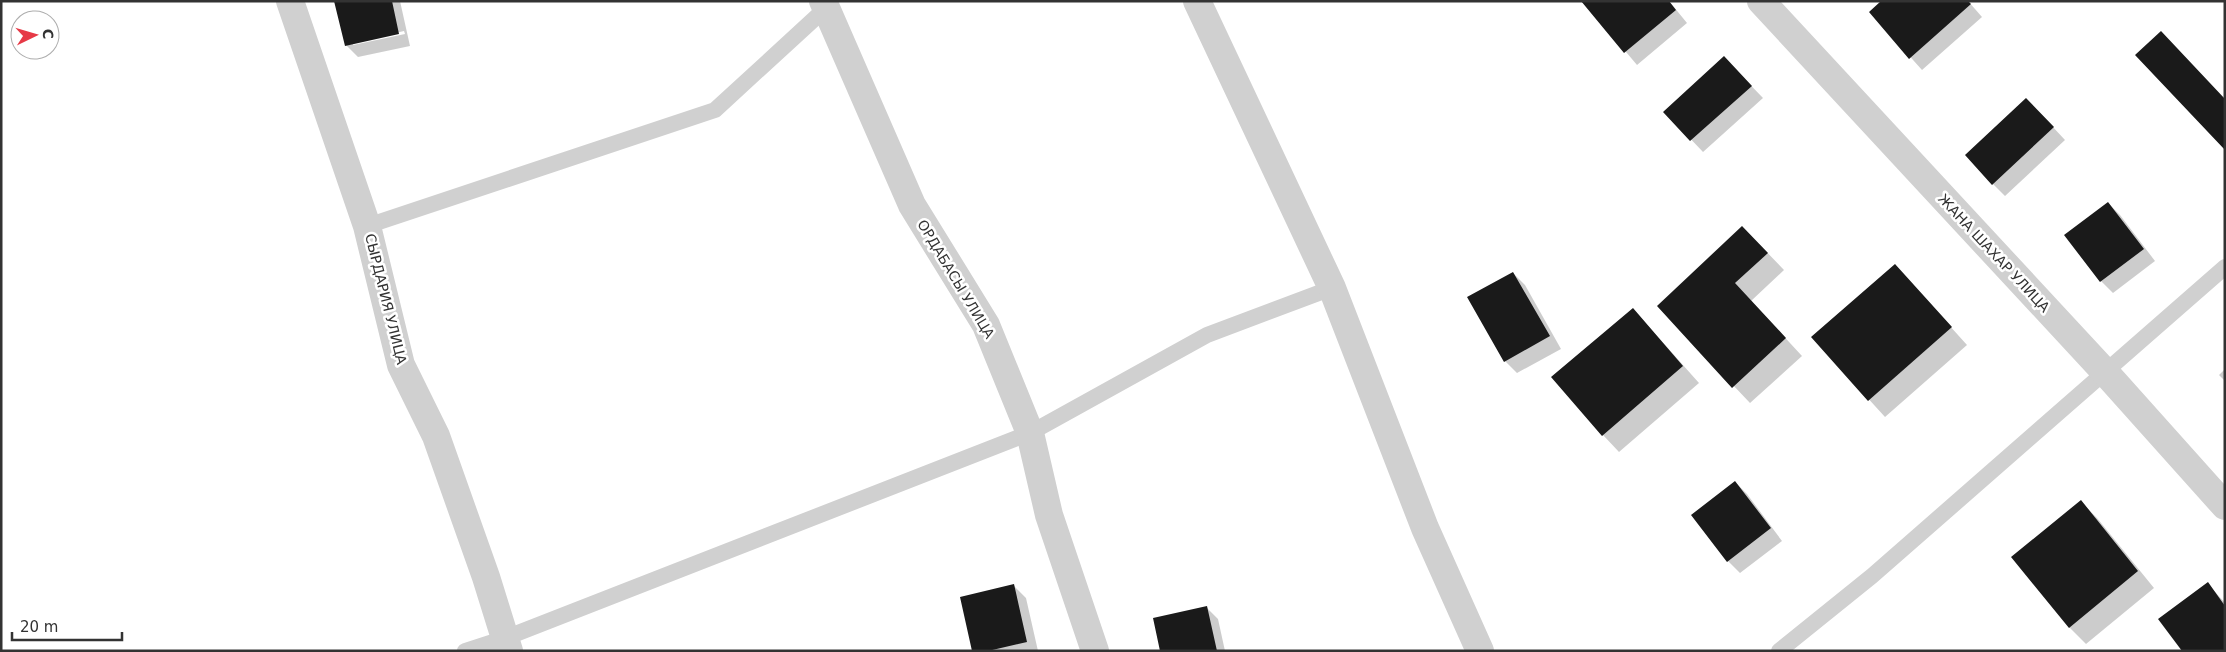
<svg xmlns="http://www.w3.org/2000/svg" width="2226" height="652" font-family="'DejaVu Sans',sans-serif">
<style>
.shadow{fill:#0003;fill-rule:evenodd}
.building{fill:#1a1a1a}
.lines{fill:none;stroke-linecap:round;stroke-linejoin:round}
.service{stroke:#d0d0d0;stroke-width:16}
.minor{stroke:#d0d0d0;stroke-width:28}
.labels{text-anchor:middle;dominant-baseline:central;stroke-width:5;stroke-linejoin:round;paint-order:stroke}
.street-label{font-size:14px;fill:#333;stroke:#fff}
</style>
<rect width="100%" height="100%" fill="#fff"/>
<!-- shadow -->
<path class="shadow" d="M336 1H400L410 46 358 57 346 45ZM404 31 405 34 353 45V43Z
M1583 1H1669L1687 23 1637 65Z
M1968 1 1982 17 1922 70 1870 12Z
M1736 70 1763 98 1703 152 1665 112Z
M2038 111 2065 140 2005 196 1993 184Z
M2108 203 2120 215 2155 261 2113 293 2101 281 2066 236Z
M1759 244 1784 270 1751 301 1802 356 1750 403 1658 306Z
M1895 265 1967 345 1885 417 1813 338Z
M1513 273 1525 285 1561 349 1517 373 1505 361Z
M1633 309 1699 383 1619 452 1603 435Z
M2225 369V381L2219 375Z
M1735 482 1747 494 1782 541 1740 573 1728 561Z
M2081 502 2097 518 2154 588 2086 644 2069 627Z
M2208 584 2225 603V651Z
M1014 586 1026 598 1038 651H973Z
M1206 607 1218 619 1225 651H1161Z"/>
<!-- building -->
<path class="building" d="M334 1H392L399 34 345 46Z
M1581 1H1669L1676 10 1624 53Z
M1881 1H1968L1971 4 1909 59 1869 12Z
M2161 31 2225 99V150L2135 55Z
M1724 56 1752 86 1690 141 1663 112Z
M2026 98 2054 127 1992 185 1965 155Z
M2108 202 2144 249 2100 282 2064 235Z
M1742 226 1768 253 1735 283 1786 338 1732 388 1657 306Z
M1895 264 1952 327 1868 401 1811 337Z
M1513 272 1550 336 1504 362 1467 297Z
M1633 308 1683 366 1602 436 1551 377Z
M1735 481 1771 528 1727 562 1691 515Z
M2081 500 2138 571 2069 628 2011 557Z
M2208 582 2225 606V651H2182L2158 619Z
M1014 584 1027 642 988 651H972L960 597Z
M1207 606 1217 651H1160L1153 618Z"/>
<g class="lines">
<!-- service -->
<path class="service" d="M367 226 715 110 825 9
M465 651 505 638 1030 433 1207 335 1332 288
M1779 651 1872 576 2225 267"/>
<!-- minor -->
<path class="minor" d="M290 1 367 226 401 365 436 436 486 577 509 651
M823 1 912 205 986 325 1030 433 1049 515 1095 651
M1197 1 1332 288 1425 528 1480 651
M1761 1 2105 372 2225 506"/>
</g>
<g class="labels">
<!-- street labels -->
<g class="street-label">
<text transform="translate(1994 253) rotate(47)">ЖАНА ШАХАР УЛИЦА</text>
<text transform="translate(956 279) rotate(59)">ОРДАБАСЫ УЛИЦА</text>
<text transform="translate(386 299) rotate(76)">СЫРДАРИЯ УЛИЦА</text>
</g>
</g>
<!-- border -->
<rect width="2226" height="652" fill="none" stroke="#333333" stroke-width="5"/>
<!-- north arrow -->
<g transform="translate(35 35) rotate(85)"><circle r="24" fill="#ffffff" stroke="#adadad"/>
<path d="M0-4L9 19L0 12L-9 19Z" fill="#e63946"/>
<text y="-8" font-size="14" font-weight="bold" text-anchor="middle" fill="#333333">С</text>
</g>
<!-- scale -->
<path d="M12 632v8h110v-8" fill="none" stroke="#333333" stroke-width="2.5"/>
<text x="20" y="632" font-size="15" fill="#333333" stroke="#ffffff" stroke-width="4" paint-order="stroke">20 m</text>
</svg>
